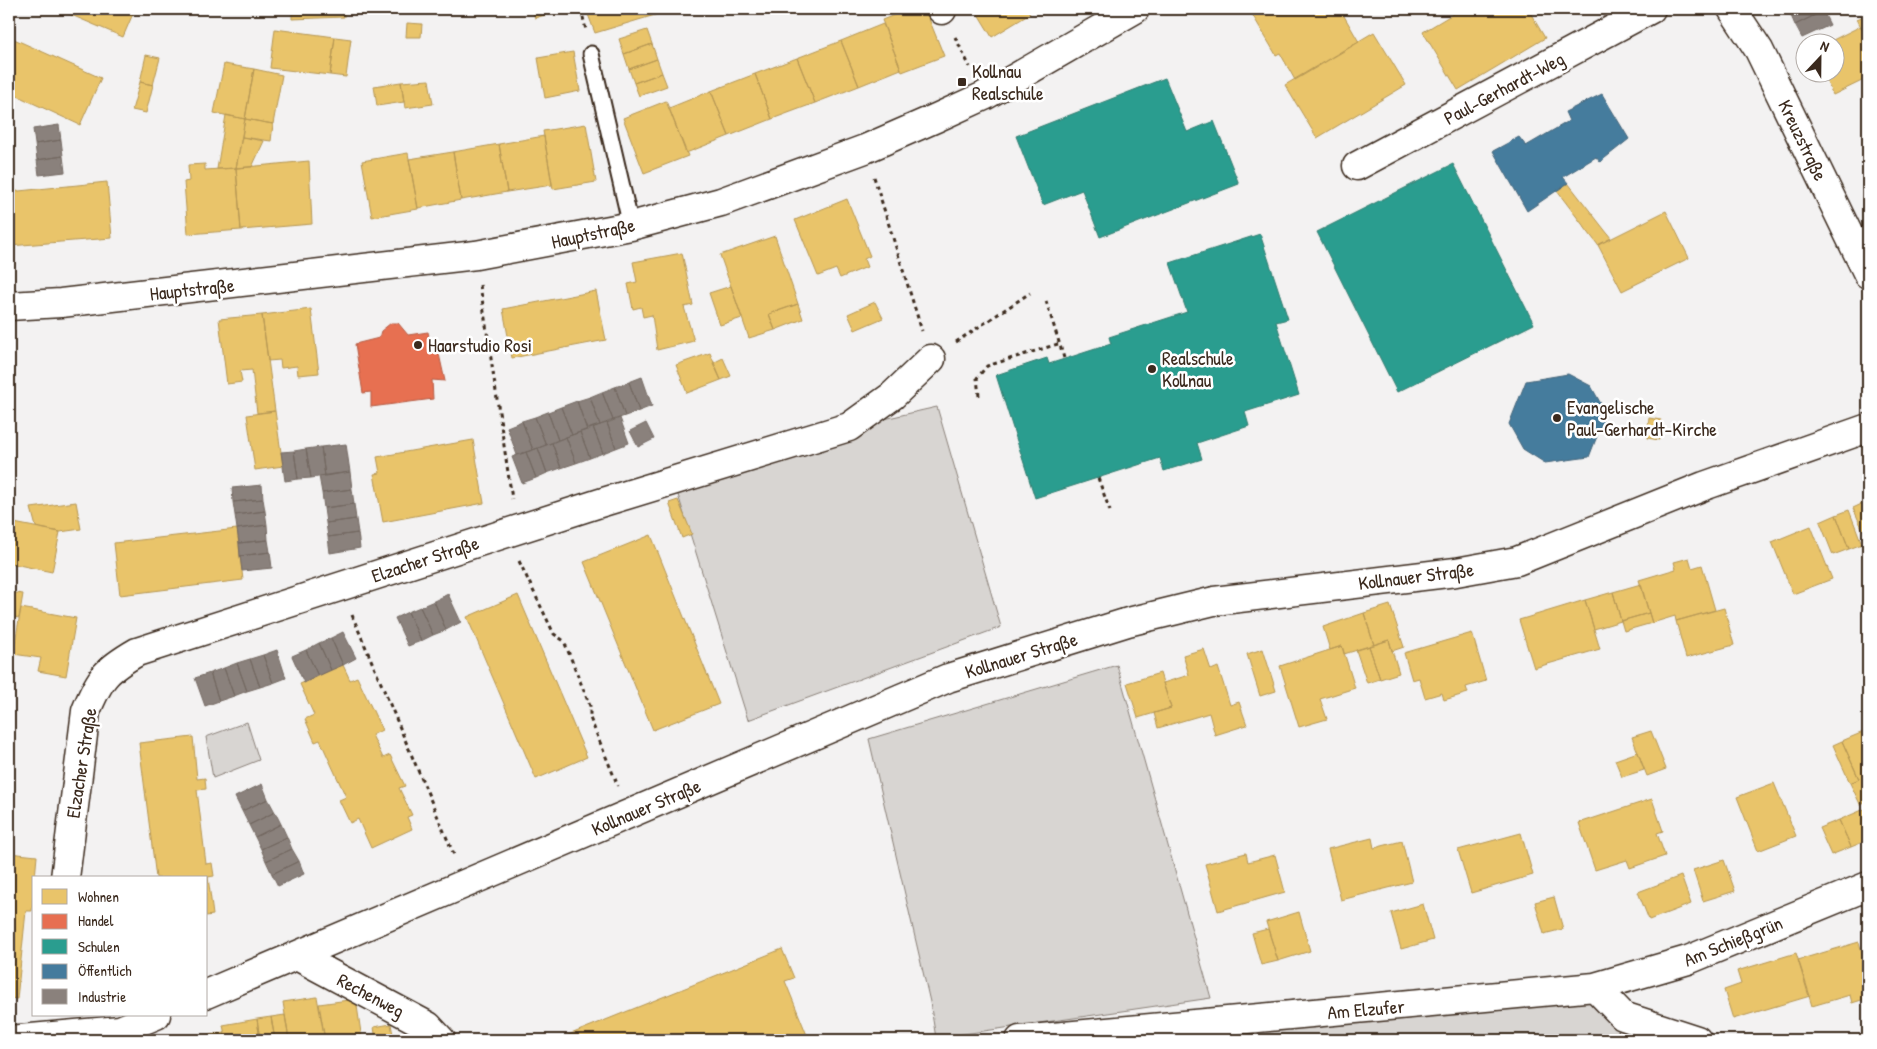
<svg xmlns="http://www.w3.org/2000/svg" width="1877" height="1049" font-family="'Patrick Hand',sans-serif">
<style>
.green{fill:#d8d5d2;stroke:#8a8078}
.homes{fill:#e9c46a;stroke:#b59653}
.shops{fill:#e76f51;stroke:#b35a42}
.schools{fill:#2a9d8f;stroke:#2f7a6d}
.public{fill:#457b9d;stroke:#426377}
.industry{fill:#8a817c;stroke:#726760}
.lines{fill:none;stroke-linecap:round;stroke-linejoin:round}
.lane-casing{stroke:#3b2a1e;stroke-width:19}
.street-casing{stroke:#3b2a1e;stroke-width:31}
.secondary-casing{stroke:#3b2a1e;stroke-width:31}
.path{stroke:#3b2a1e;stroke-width:3;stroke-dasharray:4 4;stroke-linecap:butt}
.lane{stroke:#fff;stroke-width:15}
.street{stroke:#fff;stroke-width:28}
.secondary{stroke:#fff;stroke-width:28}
.poi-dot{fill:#3b2a1e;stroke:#fff;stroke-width:2}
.labels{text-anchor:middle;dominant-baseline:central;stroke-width:5;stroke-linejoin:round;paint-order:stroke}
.poi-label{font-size:19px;fill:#3b2a1e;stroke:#fff;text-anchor:start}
.street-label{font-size:19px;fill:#3b2a1e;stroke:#fff}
</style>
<rect width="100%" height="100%" fill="#f3f2f2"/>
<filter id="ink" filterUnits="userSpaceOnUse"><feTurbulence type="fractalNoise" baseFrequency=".02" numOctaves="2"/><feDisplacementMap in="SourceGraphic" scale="10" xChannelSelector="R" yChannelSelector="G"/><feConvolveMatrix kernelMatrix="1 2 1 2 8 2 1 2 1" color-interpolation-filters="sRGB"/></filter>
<g filter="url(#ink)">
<!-- green -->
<path class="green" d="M937 407 1001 627 748 720 674 482 849 427Z
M1117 665 1211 998 936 1038 930 1002 869 739Z
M247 722 259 760 213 778 206 737Z
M1595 987 1697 1040H1020Z"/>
<!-- homes -->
<path class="homes" d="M71 9H135L123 37 69 14Z
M292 9H344V17L292 19Z
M532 9H564L535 18Z
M586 9H675L595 33Z
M909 9H925L944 56 902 72 882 20Z
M975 9H1026L1030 14 992 37Z
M1249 9H1340L1359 42 1295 80 1280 53 1276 55Z
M1461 9H1528L1545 38 1458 90 1423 32Z
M1868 14V41L1857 19Z
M407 23 422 24 421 37H406Z
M883 24 901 69 859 86 841 41Z
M1861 26 1868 41V78L1833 95 1822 72H1834V42H1829Z
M275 29 335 37 330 75 270 68Z
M647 30 652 44 624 54 619 39Z
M1374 32 1406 85 1317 138 1285 85Z
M335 37 351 39 346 77 330 75Z
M14 39 101 78 80 125 9 92V50Z
M841 41 859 86 815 103 797 58Z
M652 44 657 59 629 69 624 54Z
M573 52 580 91 545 98 538 58Z
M146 55 160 58 153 85 140 82Z
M797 58 815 103 772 119 755 74Z
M657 59 662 73 634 83 629 69Z
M224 64 254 69 245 119 214 113Z
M254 69 282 75 273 124 245 119Z
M662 73 667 86 639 96 634 83Z
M755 74 772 119 729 136 711 91Z
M429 80 433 104 405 108 401 82Z
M140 82 153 85 146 113 132 110Z
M401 82 404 102 377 106 374 86Z
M711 91 729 136 686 153 669 108Z
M666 101 688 156 644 173 623 118Z
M226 115 245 119 236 168 217 169Z
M245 119 273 124 271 141 242 137Z
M586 124 596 182 553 189 543 131Z
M544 136 552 185 507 192 499 144Z
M242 137 264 141 252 167 236 168Z
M499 144 507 192 461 200 453 152Z
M453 152 461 200 418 208 409 159Z
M408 153 418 209 372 217 362 161Z
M309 161 312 224 241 230 236 168Z
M205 164V170L236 168 241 230 188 234 184 182 189 181 188 165Z
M107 182 112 238 9 246V192Z
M1568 183 1611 238 1598 245 1557 191Z
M847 199 870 256 864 259 867 267 840 278 836 269 818 276 795 220Z
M1666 211 1689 258 1622 291 1598 245Z
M775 236 798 304 769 314 775 330 749 338 720 255Z
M682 253 693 305 684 307 694 341 657 350 652 315 643 317 641 307 633 309 628 284 637 282 633 262Z
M731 286 742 318 720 325 709 293Z
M596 291 606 340 512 358 503 309Z
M875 302 883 318 855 330 848 314Z
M798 304 803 319 775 330 769 314Z
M311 309 319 373 298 375 297 366 281 368 280 360 268 361 262 315Z
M262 315 275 411 257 413 252 370 240 371 242 382 227 384 219 319Z
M710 353 721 380 687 393 676 365Z
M723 358 731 376 721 380 713 363Z
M275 411 283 466 255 470 247 415Z
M1649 418 1661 420 1659 440 1647 438Z
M473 440 484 503 383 522 374 474 380 473 377 457Z
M678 500 692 534 682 538 669 503Z
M1868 501V541L1853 508Z
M76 502 81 529 60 532 36 527 31 508Z
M1849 510 1862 544 1849 549 1836 515Z
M1836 515 1849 549 1833 555 1820 522Z
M9 522 60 532 52 572 9 563Z
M1811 526 1832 579 1793 594 1772 542Z
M237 529 243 580 120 595 114 543Z
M651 535 719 704 653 730 584 562Z
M1689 558 1692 568 1702 565 1715 610 1676 621 1675 616 1652 623 1639 580 1676 569 1674 562Z
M1641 584 1649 613 1621 621 1613 592Z
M9 592 23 594 19 618 9 616Z
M1613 592 1621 621 1594 629 1585 600Z
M518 595 587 757 536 779 467 617Z
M1585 600 1600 649 1534 668 1519 620Z
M1390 605 1404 647 1392 651 1389 640 1374 645 1364 613Z
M21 608 76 618 66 676 38 671 41 658 13 654Z
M1724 608 1734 645 1686 658 1676 621Z
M1364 613 1374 645 1344 654 1342 646 1330 650 1323 627Z
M1649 613 1652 623 1624 631 1621 621Z
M1472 633 1486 681 1466 687 1468 693 1444 700 1442 693 1425 698 1419 678 1412 680 1404 653Z
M1389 640 1399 673 1380 679 1369 646Z
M1342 646 1355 688 1320 699 1327 719 1299 727 1280 666Z
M1369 646 1380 679 1367 683 1356 650Z
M1204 649 1211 670 1218 667 1230 705 1239 702 1247 725 1215 735 1209 713 1158 728 1154 713 1171 708 1163 683 1189 675 1183 655Z
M1263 649 1276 691 1260 696 1247 654Z
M343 665 350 680 357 677 382 730 372 735 383 758 390 755 405 786 399 788 412 815 407 817 412 829 371 848 358 819 350 823 339 800 346 797 320 740 315 742 305 719 314 715 300 684Z
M1160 673 1171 708 1138 718 1127 683Z
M1868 730V801L1860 804 1850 783 1859 779 1842 741Z
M1651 731 1666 769 1647 776 1632 737Z
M193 737 197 779 205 778 206 789 197 790 206 864 212 863 214 876 208 877 213 915 206 916V878H156L139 743Z
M1842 741 1859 779 1850 783 1833 745Z
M1638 752 1644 770 1622 777 1615 760Z
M1774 783 1796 836 1758 851 1737 797Z
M1652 799 1663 831 1657 833 1665 856 1630 868 1627 860 1595 870 1579 823Z
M1867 808 1868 840 1851 847 1839 820Z
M1839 820 1851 847 1831 855 1819 828Z
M1521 833 1533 875 1471 893 1458 850Z
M1372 838 1374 848 1402 841 1412 882 1341 900 1328 849Z
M9 853 37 856 32 911H26L17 999 9 998Z
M1246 853 1248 862 1275 855 1285 892 1218 911 1205 864Z
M1724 860 1735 891 1703 901 1693 870Z
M1681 876 1691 904 1649 920 1638 892Z
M1554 897 1563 929 1544 934 1535 902Z
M1423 904 1433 940 1401 949 1391 913Z
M1299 912 1310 951 1278 961 1266 922Z
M1268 929 1278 961 1261 965 1252 933Z
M1859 942 1868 973V998L1852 1003 1850 995 1812 1006 1798 960Z
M782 949 794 978 785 981 809 1040H556Z
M1796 953 1810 996 1733 1019 1724 990 1741 984 1737 971Z
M317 997 325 1040H289L283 1002Z
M356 999 362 1040H325L319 1004Z
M285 1015 289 1040H275L271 1017Z
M271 1017 275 1040H260L257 1019Z
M257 1019 260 1040H226L223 1025Z
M391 1024 394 1040H376L374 1027Z
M224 1032 226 1040H193V1037Z"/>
<!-- shops -->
<path class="shops" d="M391 323H398L408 335 428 332 431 345H437L445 381 432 380 433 399 371 407V392L363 393 355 344 379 338 381 331Z"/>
<!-- schools -->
<path class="schools" d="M1165 78 1187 132 1214 121 1239 184 1100 237 1082 190 1043 205 1016 136Z
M1453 164 1534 324 1397 392 1317 232Z
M1260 234 1288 319 1276 322 1299 395 1245 412 1249 426 1197 443 1202 459 1164 471 1160 458 1035 498 996 375 1047 358 1049 364 1111 344 1109 337 1187 312 1170 263Z"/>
<!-- public -->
<path class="public" d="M1602 94 1629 139 1600 162 1596 157 1563 177 1568 183 1527 211 1493 151 1519 137 1526 146 1569 121 1565 112Z
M1568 374 1591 386 1606 413 1589 457 1545 463 1523 449 1509 424 1526 381Z"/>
<!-- industry -->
<path class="industry" d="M1793 9H1822L1823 11 1795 25 1789 11Z
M1823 11 1830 25 1802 38 1795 25Z
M59 125 61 140 35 144 33 129Z
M61 140 63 156 37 160 35 144Z
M63 156 65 172 39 175 37 160Z
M642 377 652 406 639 411 629 382Z
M629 382 639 411 625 416 615 387Z
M615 387 625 416 613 420 602 392Z
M602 392 613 420 600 425 590 397Z
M590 397 600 425 587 430 577 401Z
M577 401 587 430 572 435 561 407Z
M561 407 572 435 558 440 548 412Z
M548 412 558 440 546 445 535 417Z
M535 417 546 445 533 450 522 421Z
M620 418 629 443 616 448 607 423Z
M522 421 533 450 517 455 507 427Z
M607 423 616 448 603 453 593 427Z
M646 423 654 439 638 447 630 431Z
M593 427 603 453 590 458 580 432Z
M580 432 590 458 576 463 566 437Z
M566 437 576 463 561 468 552 443Z
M552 443 561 468 547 473 538 448Z
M346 444 350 472 325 476 321 447Z
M321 447 325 476 311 478 306 449Z
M538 448 547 473 536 478 526 452Z
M306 449 311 478 298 479 294 451Z
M294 451 298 479 285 481 281 452Z
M526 452 536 478 522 483 512 457Z
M350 472 352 489 322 493 319 476Z
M262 485 263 499 233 502 232 488Z
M352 489 354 504 324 508 322 493Z
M263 499 265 511 235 515 233 502Z
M354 504 356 519 326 523 324 508Z
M265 511 267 525 237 529 235 515Z
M356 519 358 533 328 537 326 523Z
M267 525 268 540 239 543 237 529Z
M358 533 360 548 330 553 328 537Z
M268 540 270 552 240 556 239 543Z
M270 552 272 568 242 571 240 556Z
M448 594 461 622 446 630 434 601Z
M434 601 446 630 433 635 420 607Z
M420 607 433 635 421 641 408 612Z
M408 612 421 641 408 646 395 618Z
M343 632 356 658 343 665 331 638Z
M331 638 343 665 331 670 319 643Z
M319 643 331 670 318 676 306 650Z
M277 650 286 678 273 683 263 655Z
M306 650 318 676 304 683 292 656Z
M263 655 273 683 260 687 250 659Z
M250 659 260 687 247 691 237 663Z
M237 663 247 691 234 696 224 668Z
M224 668 234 696 219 701 210 673Z
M210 673 219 701 205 706 195 678Z
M262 784 268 799 242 811 235 797Z
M268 799 275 812 249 825 242 811Z
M275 812 281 824 255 837 249 825Z
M281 824 287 837 261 849 255 837Z
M287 837 292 849 266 861 261 849Z
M292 849 299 861 272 874 266 861Z
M299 861 304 874 278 886 272 874Z"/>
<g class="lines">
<defs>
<path id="lane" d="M591 54 631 226"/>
<path id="street" d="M941 9 942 10
M1732 9 1759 50 1868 274
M1357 166 1651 9
M65 878 86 711C100 677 106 670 137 652L600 503 849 427 892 396 931 359
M297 956 428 1026 441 1040
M1595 987 1623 1016 1697 1040
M206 994 948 678 1128 622 1214 601 1456 572 1517 561 1704 486 1868 428
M9 1040 120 1030 156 1015
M1020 1040 1595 987 1688 960 1868 886"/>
<path id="secondary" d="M9 306 61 303 476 255 631 226 721 202 865 149 936 118 984 96 1135 9"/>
</defs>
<!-- lane casing -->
<use href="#lane" class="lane-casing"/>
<!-- street casing -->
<use href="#street" class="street-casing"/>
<!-- secondary casing -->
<use href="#secondary" class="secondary-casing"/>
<!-- path -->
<path class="path" d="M581 9 586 30
M955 37 970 67
M874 177 922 331
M480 285 512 499
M1046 301 1064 358
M956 342 1030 293
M979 396 977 378 987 366 1061 343
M1098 478 1110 511
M519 561 554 634 564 641 590 706V718L618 786
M352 615 454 855"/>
<!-- lane -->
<use href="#lane" class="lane"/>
<!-- street -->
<use href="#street" class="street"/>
<!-- secondary -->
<use href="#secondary" class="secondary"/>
</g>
</g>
<!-- markers -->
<g class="poi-dot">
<rect x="957" y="77" width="10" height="10" rx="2.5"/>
<circle cx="418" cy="345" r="5"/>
<circle cx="1152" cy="369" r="5"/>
<circle cx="1557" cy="418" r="5"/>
</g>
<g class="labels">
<!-- poi labels -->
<g class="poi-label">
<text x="972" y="71">Kollnau<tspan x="972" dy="22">Realschule</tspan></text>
<text x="428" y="345">Haarstudio Rosi</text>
<text x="1162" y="358">Realschule<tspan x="1162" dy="22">Kollnau</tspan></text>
<text x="1567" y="407">Evangelische<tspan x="1567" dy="22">Paul-Gerhardt-Kirche</tspan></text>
</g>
<!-- street labels -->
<g class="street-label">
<text transform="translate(1504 88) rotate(-28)">Paul-Gerhardt-Weg</text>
<text transform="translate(1803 140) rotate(64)">Kreuzstraße</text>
<text transform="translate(593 233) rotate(-12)">Hauptstraße</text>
<text transform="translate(192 289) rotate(-6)">Hauptstraße</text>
<text transform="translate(425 559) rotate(-18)">Elzacher Straße</text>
<text transform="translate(1416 576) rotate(-7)">Kollnauer Straße</text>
<text transform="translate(1021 655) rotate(-17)">Kollnauer Straße</text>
<text transform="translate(81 763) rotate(-81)">Elzacher Straße</text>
<text transform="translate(646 807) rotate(-23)">Kollnauer Straße</text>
<text transform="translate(1733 941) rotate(-22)">Am Schießgrün</text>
<text transform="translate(371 995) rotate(28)">Rechenweg</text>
<text transform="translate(1366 1009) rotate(-5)">Am Elzufer</text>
</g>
</g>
<!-- margin -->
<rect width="1877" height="1049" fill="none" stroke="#fff" stroke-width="30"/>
<rect x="15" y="15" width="1847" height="1019" fill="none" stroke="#3b2a1e" stroke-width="2" filter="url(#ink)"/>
<!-- legend -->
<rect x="32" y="876" width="175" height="140" fill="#ffffff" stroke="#b1aaa5"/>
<rect x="42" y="889" width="25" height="15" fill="#e9c46a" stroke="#b1aaa5"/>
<text x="78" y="902" font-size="15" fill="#3b2a1e">Wohnen</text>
<rect x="42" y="914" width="25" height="15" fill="#e76f51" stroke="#b1aaa5"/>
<text x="78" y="926" font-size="15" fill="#3b2a1e">Handel</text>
<rect x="42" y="939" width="25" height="15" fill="#2a9d8f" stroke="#b1aaa5"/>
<text x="78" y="952" font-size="15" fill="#3b2a1e">Schulen</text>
<rect x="42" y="964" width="25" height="15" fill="#457b9d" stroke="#b1aaa5"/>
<text x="78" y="976" font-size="15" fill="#3b2a1e">Öffentlich</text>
<rect x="42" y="989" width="25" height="15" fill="#8a817c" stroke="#b1aaa5"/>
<text x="78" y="1002" font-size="15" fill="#3b2a1e">Industrie</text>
<!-- north arrow -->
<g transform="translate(1820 58) rotate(22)"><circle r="24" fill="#ffffff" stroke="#b1aaa5"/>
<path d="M0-4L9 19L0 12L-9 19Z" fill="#3b2a1e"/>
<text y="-8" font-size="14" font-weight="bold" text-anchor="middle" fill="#3b2a1e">N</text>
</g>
</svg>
